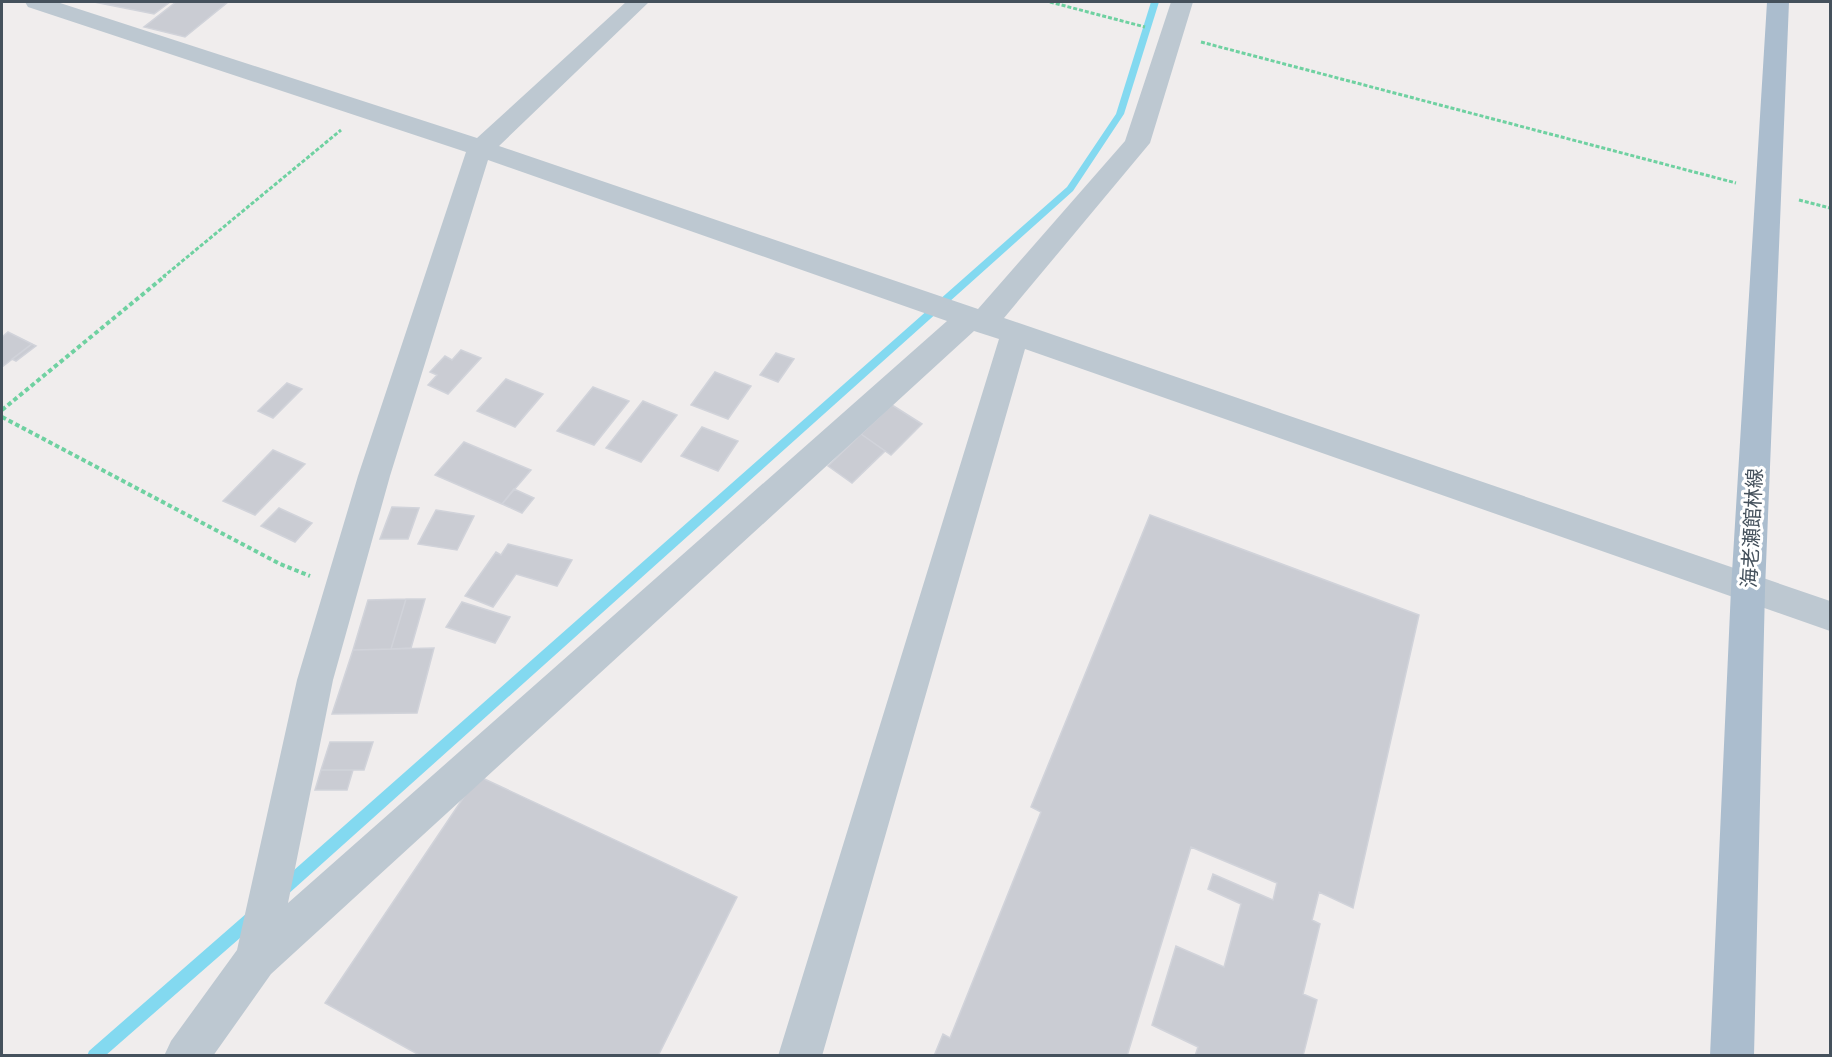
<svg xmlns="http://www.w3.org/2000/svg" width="1832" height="1057" font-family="'DejaVu Sans','Noto Sans JP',sans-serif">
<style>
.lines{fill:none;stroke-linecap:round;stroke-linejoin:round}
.stream{fill:#83d9f0;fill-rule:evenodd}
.building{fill:#caccd3;stroke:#d1d3da;stroke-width:1.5}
.path-far1{stroke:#6fd1a1;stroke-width:3;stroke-dasharray:4 2;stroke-linecap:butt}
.path{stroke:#6fd1a1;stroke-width:4;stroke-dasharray:4.5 3;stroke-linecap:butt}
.minor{fill:#bdc8d1;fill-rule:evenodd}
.major{fill:#abbdce;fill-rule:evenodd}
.labels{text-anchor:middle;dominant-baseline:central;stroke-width:6;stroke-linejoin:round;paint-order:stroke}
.street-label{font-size:20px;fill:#45515c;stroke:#fff}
</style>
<rect width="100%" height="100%" fill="#f0eded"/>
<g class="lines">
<!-- stream -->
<path class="stream" d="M1151 2H1159L1124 114 1073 191 286 896 281 897 276 896 275 891 276 886 1067 187 1116 114Z
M252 911 257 913 259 918 257 923 105 1056H87L89 1051 247 913Z"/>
</g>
<!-- building -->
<path class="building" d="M94 2H170L154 14Z
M176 2H228L185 37 144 27Z
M8 332 32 344 2 367V337Z
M32 344 36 346 16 361 12 359Z
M461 350 481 358 448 394 428 385 437 375 430 372 445 356 452 360Z
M776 353 794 359 778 382 760 375Z
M715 372 751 386 728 419 691 405Z
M506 379 543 394 515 427 477 411Z
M287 383 302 389 273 418 258 411Z
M593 387 629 401 594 445 557 431Z
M643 401 677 415 641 462 606 448Z
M892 405 922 424 891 455 861 434Z
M702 427 738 441 718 471 681 456Z
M861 434 885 451 852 483 828 466Z
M464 442 531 470 502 504 435 475Z
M273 450 305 464 255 515 223 501Z
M514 489 534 498 522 513 502 504Z
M392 507 419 508 408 539H380Z
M279 508 312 523 295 542 261 526Z
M436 510 474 516 457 550 418 544Z
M1150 515 1419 615 1353 908 1319 892 1312 920 1320 924 1303 994 1317 1000 1303 1056H1195L1198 1047 1152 1025 1176 946 1224 967 1241 904 1208 889 1213 874 1273 900 1277 883 1191 847 1127 1056H934L943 1034 950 1038 1041 812 1031 807Z
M508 544 572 560 557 586 516 574 493 607 465 596 496 552 501 555Z
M406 599H425L411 648 391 649Z
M406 599 391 649 353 650 368 600Z
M462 602 510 617 495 643 446 627Z
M434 648 417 713 332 714 353 650Z
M330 742H373L364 770H321Z
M321 770H353L347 790H315Z
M478 776 737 897 658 1056H421L325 1003Z"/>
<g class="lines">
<!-- path-far1 -->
<path class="path-far1" d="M1050 2 1145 27
M1201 42 1736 183
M1799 200 1830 208
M163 277 341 130"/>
<!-- path -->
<path class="path" d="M2 410 165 276
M2 417 280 564 310 576"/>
<!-- minor -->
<path class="minor" d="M25 2H57L477 138 626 2H649L499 146 978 309 1125 141 1171 2H1193L1150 143 1004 318 1830 601V631L1025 349 822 1056H778L999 339 974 331 271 974 213 1056H164L171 1041 237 950 297 680 358 476 466 152 28 7ZM488 160 947 321 288 903 333 680 390 476Z"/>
<!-- major -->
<path class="major" d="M1767 2H1789L1765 589 1754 1056H1710L1731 589Z"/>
</g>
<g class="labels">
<!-- street labels -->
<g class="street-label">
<text transform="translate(1752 528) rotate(-87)">海老瀬館林線</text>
</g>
</g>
<!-- border -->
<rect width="1832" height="1057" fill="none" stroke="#45515c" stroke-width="6"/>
</svg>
